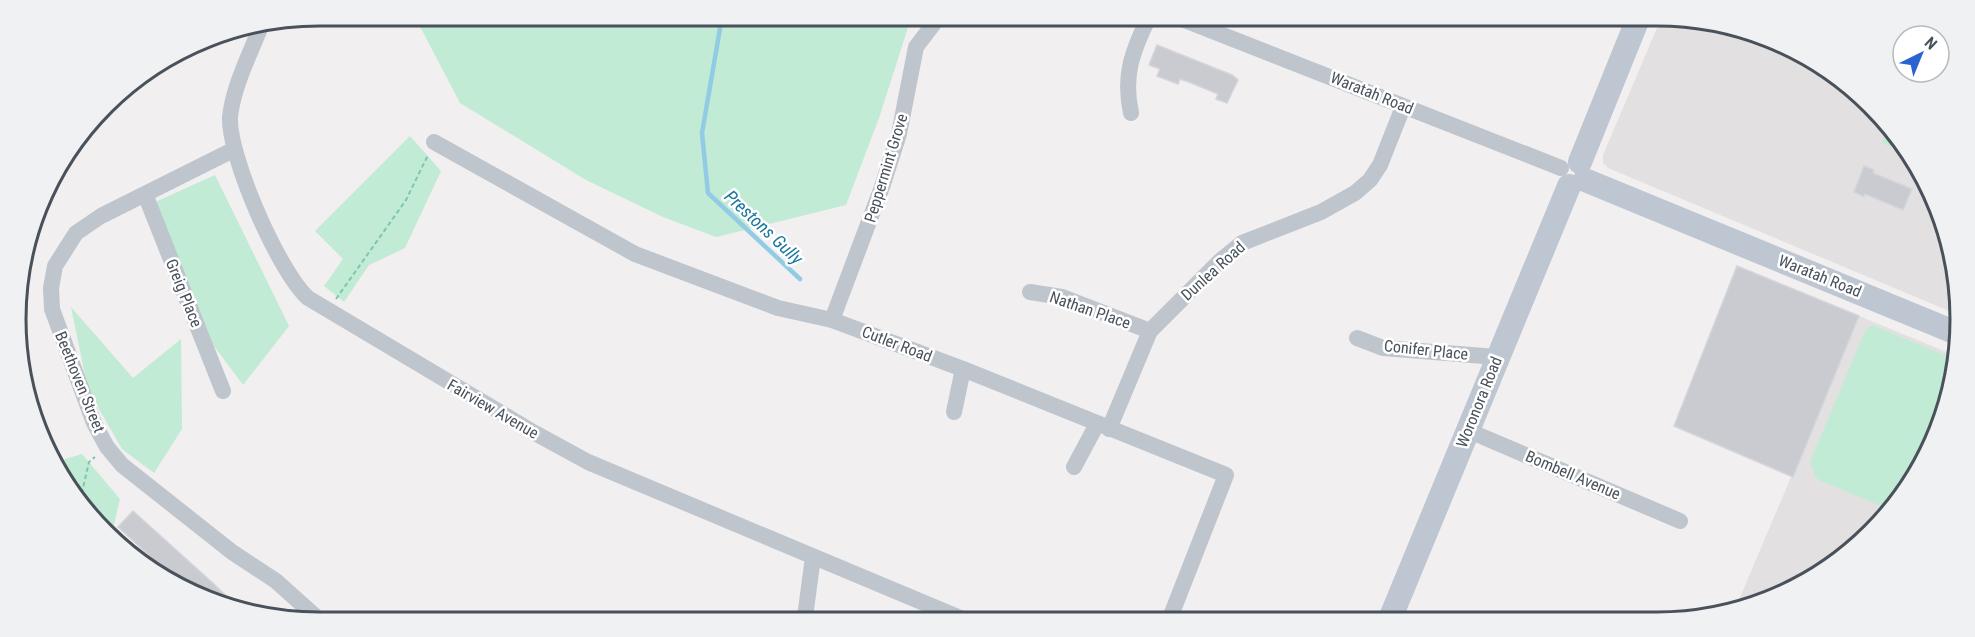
<svg xmlns="http://www.w3.org/2000/svg" width="1975" height="637" font-family="'Roboto Condensed',sans-serif">
<style>
.education{fill:#e2e0e0}
.green{fill:#c1ebd5}
.lines{fill:none;stroke-linecap:round;stroke-linejoin:round}
.stream{stroke:#92cce4;stroke-width:4.5}
.building{fill:#c9cbd1;stroke:#d4d5da;stroke-width:1.5}
.path{stroke:#7dc6a8;stroke-width:2;stroke-dasharray:4.5 3;stroke-linecap:butt}
.street{stroke:#bfc5cd;stroke-width:16}
.secondary{stroke:#bec6d1;stroke-width:24}
.labels{text-anchor:middle;dominant-baseline:central;stroke-width:5;stroke-linejoin:round;paint-order:stroke}
.street-label{font-size:16px;fill:#49515b;stroke:#fff}
.water-label{font-size:18px;font-style:italic;fill:#19769d;stroke:#fff}
.rim{fill:none;stroke:#49515b;stroke-width:3}
</style>
<rect width="100%" height="100%" fill="#f1efef"/>
<!-- education -->
<path class="education" d="M1660 21H1716L1825 66 1909 150 1954 260V313L1608 168 1603 163V155Z
M1859 316 1954 355V378L1920 470 1871 533 1791 591 1736 607Z"/>
<!-- green -->
<path class="green" d="M414 15 911 18 879 118 846 205 716 237 663 217 586 180 460 103Z
M1888 129 1905 146 1903 152 1882 143Z
M410 136 441 171 405 248 369 265 344 302 324 286 343 259 315 231Z
M215 175 289 326 243 385 214 346 153 203Z
M71 307 133 378 181 339 182 429 154 473 122 449 88 390Z
M1872 325 1954 359V378L1920 470 1889 509 1821 481 1815 476 1810 462 1865 331Z
M82 454 120 499 112 533 66 487 55 462Z"/>
<g class="lines">
<!-- stream -->
<path class="stream" d="M722 17 702 133 708 193 800 279"/>
</g>
<!-- building -->
<path class="building" d="M1157 45 1232 75 1238 80 1227 103 1216 99 1218 94 1189 82 1180 79 1178 84 1157 76 1160 69 1149 65Z
M1864 166 1874 170 1873 173 1912 189 1903 210 1865 194 1864 197 1854 192Z
M1737 266 1859 316 1793 477 1674 426Z
M133 511 214 584 237 607 163 576 167 572 118 527Z"/>
<g class="lines">
<!-- path -->
<path class="path" d="M106 106 129 88 131 82
M336 299 406 200 428 155
M80 501 89 462 95 457"/>
<!-- street -->
<path class="street" d="M1182 19 1561 168
M261 26C250 54 233 87 230 117 228 156 279 272 308 298L533 432 588 462 960 618
M1131 113C1123 76 1132 52 1148 19
M434 142 635 254 778 308 832 320 963 369 1226 475 1170 618
M233 150 101 216 76 233 55 266 51 288 52 309 94 423 107 447 122 465 232 552 276 581 315 616
M145 194 223 391
M1030 292 1062 297 1150 331
M832 320 882 187 899 134 916 47 938 18
M1357 338 1383 348 1497 357
M954 412 963 369
M1109 429 1150 331 1220 261 1242 243 1321 212 1355 193 1370 180 1380 165 1403 107
M1467 430 1680 521
M1074 467 1097 424
M805 617 813 557"/>
<!-- secondary -->
<path class="secondary" d="M1580 162 1637 21
M1585 180 1954 332
M1390 619 1569 186"/>
</g>
<g class="labels">
<!-- street labels -->
<g class="street-label">
<text transform="translate(1372 93) rotate(22)">Waratah Road</text>
<text transform="translate(886 168) rotate(-73)">Peppermint Grove</text>
<text transform="translate(1213 271) rotate(-42)">Dunlea Road</text>
<text transform="translate(1820 276) rotate(22)">Waratah Road</text>
<text transform="translate(184 293) rotate(68)">Greig Place</text>
<text transform="translate(1090 310) rotate(19)">Nathan Place</text>
<text transform="translate(897 344) rotate(21)">Cutler Road</text>
<text transform="translate(1426 350) rotate(6)">Conifer Place</text>
<text transform="translate(80 382) rotate(68)">Beethoven Street</text>
<text transform="translate(1479 402) rotate(-68)">Woronora Road</text>
<text transform="translate(493 409) rotate(30)">Fairview Avenue</text>
<text transform="translate(1573 475) rotate(23)">Bombell Avenue</text>
</g>
<!-- water labels -->
<g class="water-label">
<text transform="translate(764 227) rotate(43)">Prestons Gully</text>
</g>
</g>
<!-- crop -->
<path d="M0 0H1975V637H0ZM319 26H1657A293 293 0 0 1 1950 319V319A293 293 0 0 1 1657 612H319A293 293 0 0 1 26 319V319A293 293 0 0 1 319 26Z" fill="#f0f1f2" fill-rule="evenodd"/>
<path class="rim" d="M319 26H1657A293 293 0 0 1 1950 319V319A293 293 0 0 1 1657 612H319A293 293 0 0 1 26 319V319A293 293 0 0 1 319 26Z"/>
<!-- north arrow -->
<g transform="translate(1921 54) rotate(43)"><circle r="28" fill="#ffffff" stroke="#b6b9bd" stroke-width="1.5"/>
<path d="M0-4.5L10 22L0 15L-10 22Z" fill="#2964d1"/>
<text y="-9" font-size="16" font-weight="bold" text-anchor="middle" fill="#49515b">N</text>
</g>
</svg>
